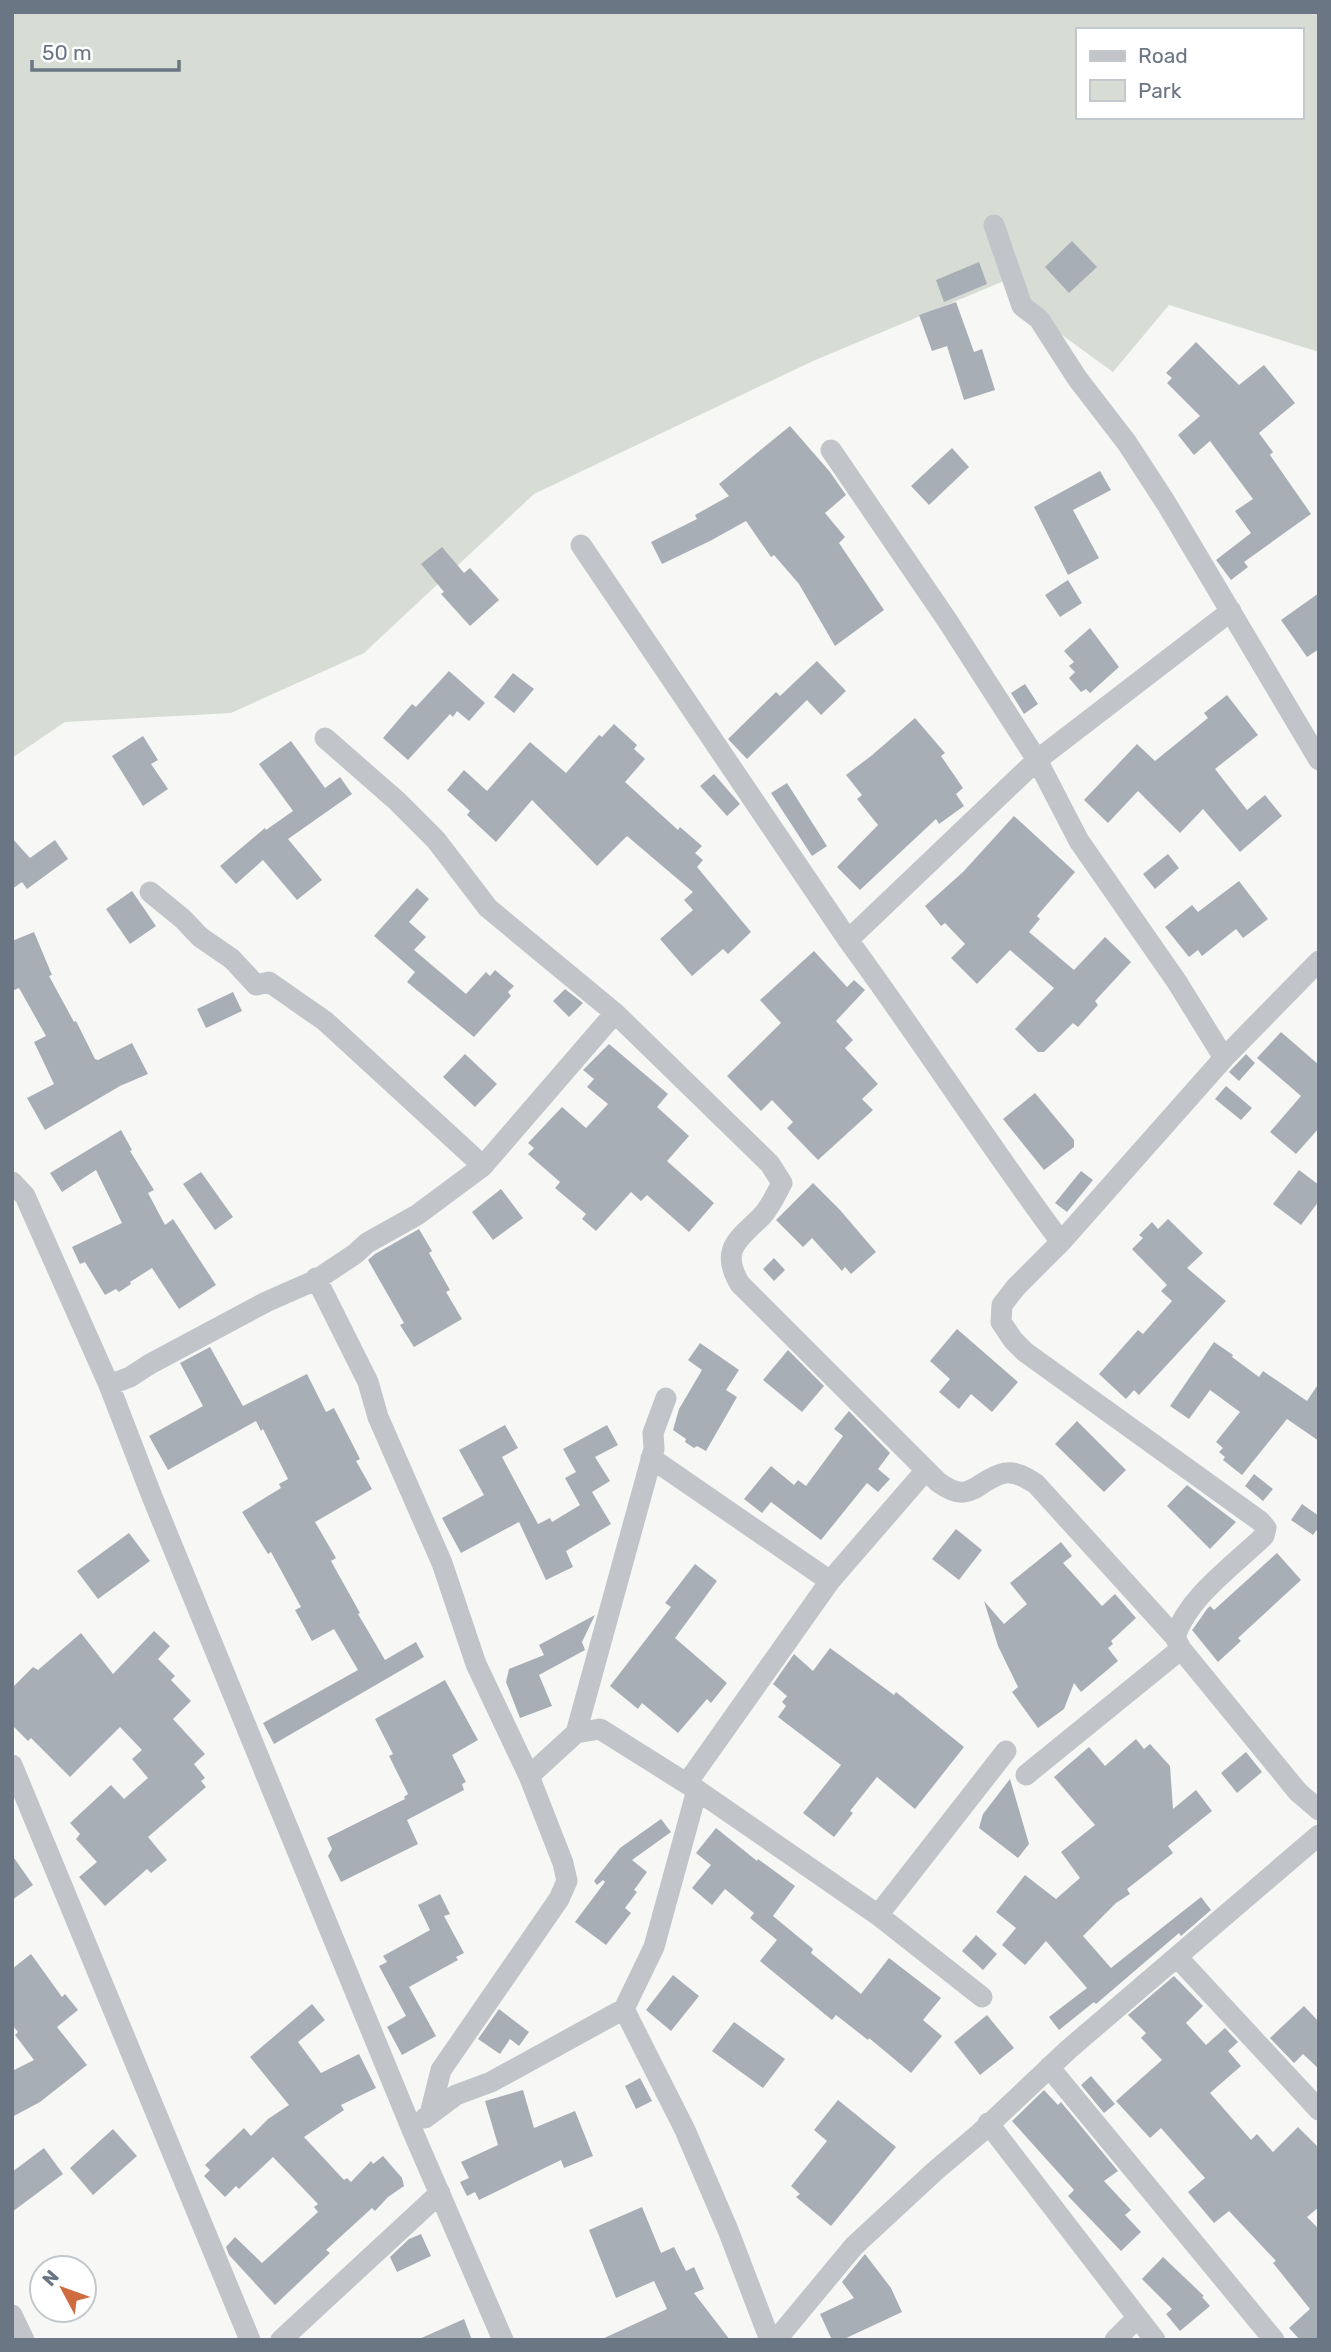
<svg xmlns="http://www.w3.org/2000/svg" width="1331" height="2352" font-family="Rubik,sans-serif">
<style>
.green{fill:#d7dcd5;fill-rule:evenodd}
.building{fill:#a8aeb5}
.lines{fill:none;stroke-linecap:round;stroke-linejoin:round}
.minor{stroke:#c1c4c8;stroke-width:21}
</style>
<rect width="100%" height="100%" fill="#f7f8f5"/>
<!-- green -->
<path class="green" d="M12 12H1319V352L1169 305 1113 372 1022 306 1011 278 813 361 534 494 364 653 231 713 65 722 12 758ZM1077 30H1301V117H1077Z"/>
<!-- building -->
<path class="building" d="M1072 241 1097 267 1069 293 1045 267Z
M979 262 987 284 944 302 936 280Z
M956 302 974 352 982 349 995 390 964 400 947 346 932 351 919 315Z
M1196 342 1239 385 1264 365 1295 403 1259 433 1273 452 1270 455 1311 514 1244 562 1248 567 1231 580 1216 560 1251 533 1235 511 1253 499 1210 441 1194 455 1178 435 1200 416 1167 383 1172 378 1166 373Z
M790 426 830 472 846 495 825 513 845 537 839 543 884 610 835 646 799 584 774 555 771 557 746 521 710 541 662 564 651 542 697 519 695 515 729 496 719 484Z
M952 448 969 467 929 505 911 486Z
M1100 471 1111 490 1073 510 1099 558 1068 575 1034 507Z
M442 547 464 573 470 568 499 600 470 626 441 594 444 592 421 564Z
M1068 580 1082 603 1060 617 1045 595Z
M1319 593V649L1307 657 1281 620Z
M1090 628 1119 667 1090 693 1086 689 1081 692 1069 678 1075 672 1069 666 1074 662 1064 651Z
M817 661 846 691 821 715 807 700 747 759 728 739 776 692 780 696Z
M449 671 485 703 469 721 457 711 453 717 450 714 408 760 383 738 412 704 416 707Z
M513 673 534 689 514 713 494 697Z
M1025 684 1038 704 1024 714 1011 693Z
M1227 695 1258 735 1215 769 1247 810 1265 795 1282 816 1240 852 1203 809 1180 833 1138 791 1108 823 1084 800 1137 744 1155 761 1208 718 1204 713Z
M915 718 945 753 941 756 963 788 956 794 964 806 939 824 936 819 860 890 837 867 878 825 857 799 862 795 846 775 871 756Z
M614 724 637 745 634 749 645 759 625 782 678 830 680 827 702 846 695 853 703 860 697 867 751 932 728 954 723 949 692 976 660 939 693 910 684 900 693 892 627 836 597 866 532 800 496 842 467 815 470 811 447 790 464 770 487 791 530 742 566 773 599 735 602 737Z
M143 736 158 760 151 764 168 789 143 806 112 756Z
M291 741 325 788 340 777 352 794 288 839 322 880 297 900 263 860 236 884 220 866 265 828 266 830 293 811 259 764Z
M714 774 740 804 727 816 700 786Z
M787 783 827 846 812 856 771 793Z
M1014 816 1075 872 1037 916 1040 919 1029 932 1074 970 1105 937 1131 962 1095 1001 1098 1005 1078 1027 1073 1023 1044 1052H1038L1015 1029 1054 988 1010 950 977 984 951 958 965 944 945 923 941 926 925 906 963 872Z
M12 838 30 858 55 840 68 859 27 889 22 882 12 889Z
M1168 854 1179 868 1155 889 1143 874Z
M1239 881 1268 919 1243 938 1236 929 1202 956 1198 950 1189 957 1165 927 1192 905 1198 912Z
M417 888 429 899 409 922 426 937 414 950 466 994 486 972 490 976 495 970 514 986 508 992 511 996 474 1037 407 982 415 972 374 936Z
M132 891 156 926 130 944 106 909Z
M34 932 52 975 49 976 74 1022 76 1021 95 1059 98 1060 132 1043 148 1074 120 1086 45 1130 27 1098 54 1084 34 1042 46 1036 19 988 12 991V941Z
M814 951 847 987 854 980 865 990 836 1021 853 1040 845 1048 878 1084 862 1099 873 1110 818 1160 787 1128 793 1122 772 1100 761 1111 727 1076 781 1023 760 1000Z
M565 989 583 1003 569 1017 553 1001Z
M233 992 242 1011 206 1028 197 1009Z
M1281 1032 1319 1065V1128L1296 1154 1270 1132 1301 1096 1257 1058Z
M609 1044 668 1094 657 1107 689 1136 667 1161 714 1203 689 1232 647 1195 641 1201 631 1192 596 1231 582 1219 586 1214 555 1188 560 1182 528 1154 534 1148 528 1143 562 1107 586 1128 608 1104 587 1087 594 1079 583 1070Z
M465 1054 497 1084 475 1107 443 1077Z
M1246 1054 1255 1063 1239 1081 1229 1072Z
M1226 1086 1252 1108 1241 1120 1215 1099Z
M1035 1093 1074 1140V1147L1044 1170 1003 1119Z
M121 1130 132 1150 130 1151 154 1190 148 1193 165 1225 173 1219 216 1285 179 1309 152 1268 130 1282 131 1284 119 1292 116 1289 105 1295 85 1262 80 1264 72 1247 122 1223 96 1170 62 1192 50 1173Z
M1299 1170 1319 1185V1201L1301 1225 1273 1204Z
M1081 1171 1093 1180 1067 1212 1055 1203Z
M201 1172 233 1217 215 1230 183 1184Z
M813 1183 840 1210 876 1252 851 1274 845 1267 842 1271 812 1238 803 1247 776 1220Z
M501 1189 523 1218 493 1240 472 1212Z
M1168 1219 1203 1253 1187 1268 1226 1301 1139 1395 1134 1390 1126 1399 1099 1374 1138 1330 1143 1334 1172 1301 1161 1291 1167 1285 1132 1249 1143 1238 1139 1235 1152 1222 1158 1229Z
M419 1229 432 1251 429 1253 450 1290 446 1292 462 1319 414 1347 400 1325 404 1323 368 1260 375 1254Z
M774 1258 785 1270 774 1281 763 1269Z
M957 1329 1018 1382 992 1412 971 1394 959 1409 939 1392 950 1379 930 1361Z
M1214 1342 1233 1355 1232 1357 1259 1377 1263 1371 1307 1401 1319 1383V1441L1287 1419 1242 1475 1223 1460 1225 1457 1219 1452 1223 1448 1216 1442 1240 1412 1210 1390 1189 1419 1170 1406Z
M700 1343 739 1370 726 1390 737 1397 706 1451 697 1446 694 1448 685 1442 686 1439 673 1430 679 1409 702 1370 688 1360Z
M210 1347 243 1406 307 1374 326 1412 334 1408 360 1459 356 1461 372 1489 315 1522 336 1558 331 1561 360 1613 358 1614 385 1660 416 1642 424 1657 274 1744 263 1723 358 1670 334 1629 312 1641 295 1610 301 1607 271 1552 268 1554 242 1512 281 1488 279 1484 288 1479 263 1429 261 1431 256 1421 168 1470 149 1436 203 1406 180 1363Z
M788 1350 824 1386 802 1412 763 1380Z
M849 1411 890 1453 878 1469 890 1479 878 1492 867 1483 821 1540 771 1502 762 1513 744 1499 771 1466 794 1485 798 1480 806 1486 843 1436 834 1429Z
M1077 1421 1126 1470 1104 1492 1055 1444Z
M505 1425 518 1448 502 1457 538 1524 550 1518 552 1522 580 1505 565 1478 576 1472 563 1449 607 1425 618 1445 595 1457 610 1481 592 1492 611 1524 566 1551 573 1567 546 1580 519 1522 461 1553 442 1518 484 1495 459 1450Z
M1254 1474 1273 1489 1263 1501 1245 1486Z
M1187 1485 1236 1522 1210 1549 1167 1506Z
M1302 1504 1319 1516V1527L1313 1535 1291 1520Z
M956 1529 982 1550 959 1580 932 1559Z
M129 1533 150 1561 98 1599 77 1571Z
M1061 1542 1072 1556 1063 1563 1102 1606 1115 1594 1136 1618 1111 1641 1113 1644 1108 1648 1118 1661 1081 1692 1074 1683 1064 1709 1038 1728 1012 1692 1018 1687 998 1646 984 1601 1004 1624 1027 1604 1010 1583Z
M1277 1553 1301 1580 1238 1638 1241 1641 1218 1662 1192 1630 1193 1629 1207 1609 1210 1606 1214 1610Z
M695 1564 717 1581 675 1638 727 1683 711 1703 707 1699 678 1733 642 1703 638 1709 610 1686 671 1607 665 1603Z
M595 1615 582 1642 585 1650 539 1675 552 1706 520 1718 506 1682 509 1669 544 1655 539 1645Z
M154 1631 170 1646 158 1659 175 1676 171 1680 191 1701 173 1719 205 1754 194 1764 205 1778 201 1781 206 1787 148 1837 167 1860 151 1873 147 1869 105 1906 79 1877 97 1862 76 1839 80 1834 70 1823 111 1785 124 1799 148 1778 132 1759 142 1750 120 1727 70 1777 31 1738 28 1741 12 1725V1688L33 1667 38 1670 81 1633 113 1674Z
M830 1648 894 1695 896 1692 964 1747 915 1809 877 1777 850 1811 853 1813 834 1837 803 1813 841 1765 778 1717 786 1706 782 1702 787 1696 773 1684 794 1654 813 1671Z
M445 1680 478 1740 452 1755 466 1782 462 1784 464 1790 407 1820 418 1844 341 1882 328 1856 332 1849 327 1838 405 1799 404 1797 408 1794 389 1756 393 1754 375 1719Z
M1136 1739 1144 1749 1150 1744 1170 1766 1173 1809 1196 1790 1212 1811 1168 1846 1173 1853 1127 1889 1130 1894 1116 1903 1083 1936 1111 1968 1201 1897 1211 1910 1181 1936 1179 1933 1096 2004 1094 2002 1059 2030 1049 2017 1087 1988 1046 1941 1025 1965 1002 1945 1016 1928 996 1912 1025 1875 1056 1899 1080 1878 1061 1852 1095 1825 1054 1777 1089 1747 1105 1766Z
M1246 1752 1262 1772 1237 1793 1221 1773Z
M1010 1779 1029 1844 1018 1858 979 1828 983 1814Z
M661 1819 671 1832 632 1860 647 1872 634 1890 637 1892 625 1908 631 1913 606 1945 575 1922 605 1882 603 1880 597 1885 594 1881 620 1848Z
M716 1828 757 1861 758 1859 795 1886 773 1916 813 1949 811 1953 861 1994 889 1958 941 1998 923 2020 942 2036 911 2073 869 2038 868 2040 836 2015 832 2020 760 1961 777 1940 750 1918 754 1913 725 1889 712 1905 692 1888 711 1865 696 1853Z
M12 1855 33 1885 12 1900Z
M440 1894 450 1914 444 1916 464 1953 456 1957 458 1960 409 1987 436 2036 402 2055 387 2027 406 2016 379 1966 387 1962 383 1956 430 1930 418 1905Z
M976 1935 997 1954 983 1970 962 1951Z
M31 1954 62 1997 65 1994 78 2010 57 2027 87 2065 40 2102 12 2117V2071L34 2060 15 2035 18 2032 12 2025V1969Z
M673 1975 699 1996 671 2031 646 2010Z
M1174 1976 1203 2006 1186 2023 1206 2045 1225 2028 1238 2042 1228 2051 1241 2066 1210 2093 1251 2140 1257 2134 1273 2152 1298 2127 1319 2148V2207L1307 2217 1319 2229V2340H1300L1289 2328 1310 2309 1273 2263 1276 2261 1229 2211 1214 2223 1188 2192 1205 2178 1161 2128 1150 2138 1116 2101 1162 2060 1141 2038 1146 2033 1128 2015Z
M312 2004 325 2020 298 2042 321 2073 359 2054 376 2088 341 2105 344 2110 304 2137 344 2180 347 2178 351 2182 371 2161 373 2164 383 2156 402 2178 404 2186 388 2197 375 2211 372 2208 326 2250 330 2253 275 2305 229 2255 226 2247 235 2237 262 2263 318 2212 314 2207 318 2204 273 2157 239 2189 236 2186 225 2197 204 2176 210 2170 205 2165 244 2128 251 2136 268 2119 289 2105 250 2057Z
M1304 2006 1319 2022V2069L1303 2054 1294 2063 1270 2038Z
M499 2009 529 2032 519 2046 510 2039 500 2054 478 2039Z
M987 2015 1014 2048 980 2075 954 2042Z
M734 2022 785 2059 763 2088 712 2051Z
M1091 2076 1115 2104 1104 2113 1081 2085Z
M640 2078 652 2101 636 2109 625 2086Z
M523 2090 534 2128 575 2111 593 2156 564 2168 561 2160 479 2200 475 2192 467 2196 460 2182 469 2178 461 2162 498 2145 485 2101Z
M1044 2090 1058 2105 1061 2102 1118 2171 1104 2181 1131 2210 1125 2215 1141 2232 1121 2251 1068 2196 1074 2190 1012 2121Z
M838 2100 896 2147 831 2226 796 2197 800 2194 791 2186 827 2141 814 2130Z
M113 2129 137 2156 93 2195 70 2168Z
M44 2148 63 2174 12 2212V2172Z
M642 2207 661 2253 674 2247 686 2271 694 2267 704 2289 694 2293 730 2340H600L667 2309 654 2281 616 2298 589 2230Z
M421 2234 431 2256 397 2272 390 2257 409 2239Z
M865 2254 891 2288 902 2312 842 2340H832L820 2314 854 2298 842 2282Z
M1163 2257 1204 2296 1202 2297 1210 2306 1180 2331 1166 2314 1172 2309 1142 2279Z
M464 2319 472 2340H417Z"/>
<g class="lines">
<!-- minor -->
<path class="minor" d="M994 225 1022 306 1039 319 1077 378 1127 443 1166 503 1319 760
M831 450 947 620 1037 760 1079 841 1177 982 1224 1058
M581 545 848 940C921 1039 987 1143 1061 1242
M325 738 397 801 436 840 488 908 615 1013 770 1164 782 1183C776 1194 771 1206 762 1216 739 1239 719 1249 740 1284L938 1482C972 1507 976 1479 1005 1473 1016 1471 1027 1478 1036 1484L1175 1637 1181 1649 1298 1792 1319 1810
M150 892 183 919 200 937 232 959 256 985 269 982 325 1021 483 1166
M848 940 1037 760 1231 611
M12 1182 25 1196 109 1385 151 1494 271 1787 413 2132 503 2340
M316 1278 368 1382 378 1417 442 1563 476 1664 529 1776 563 1863 567 1881 559 1899 441 2070 430 2114
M109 1385 130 1377 150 1364 266 1302 316 1280 355 1254 367 1243 417 1215 483 1166 615 1013
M651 1458 830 1581
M1175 1637C1188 1597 1234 1565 1264 1536L1266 1528 1260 1521 1025 1352 1013 1340 1001 1322 1002 1305 1016 1287 1061 1242 1224 1058 1319 961
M576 1733 600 1729 697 1790 878 1915 982 1997
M12 1765 250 2340
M1026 1775 1181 1649
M529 1776 576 1733 654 1449 653 1433 666 1398
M687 1783 830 1581 926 1470
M878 1915 1006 1751
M1178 1958 1319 2110
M624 2009 685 2130 728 2230 770 2340
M1049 2067 1274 2340
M425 2118 456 2095 491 2082 624 2009 654 1947 697 1790
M988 2123 1155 2340
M12 2315 24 2340
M281 2340 440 2193
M776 2340 854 2246 935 2171 980 2133 1069 2049 1319 1835
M1115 2340 1137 2318"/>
</g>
<!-- border -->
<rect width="1331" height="2352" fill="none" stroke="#6a7683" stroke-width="28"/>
<!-- legend -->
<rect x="1076" y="28" width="228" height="91" fill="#ffffff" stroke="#c3c8cd" stroke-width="2"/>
<rect x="1090" y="51" width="35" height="10" fill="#c1c4c8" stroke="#c3c8cd" stroke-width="2"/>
<text x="1138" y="63" font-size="21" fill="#6a7683">Road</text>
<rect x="1090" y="80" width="35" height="21" fill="#d7dcd5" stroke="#c3c8cd" stroke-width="2"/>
<text x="1138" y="98" font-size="21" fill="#6a7683">Park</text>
<!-- north arrow -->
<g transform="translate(63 2289) rotate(311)"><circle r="33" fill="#ffffff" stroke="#c3c8cd" stroke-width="2"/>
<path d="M0-5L12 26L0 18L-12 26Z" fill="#ce6b3f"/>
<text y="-10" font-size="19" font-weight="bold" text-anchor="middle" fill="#6a7683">N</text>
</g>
<!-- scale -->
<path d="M32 60v10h147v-10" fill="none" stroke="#6a7683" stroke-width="3.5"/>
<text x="42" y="60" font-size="21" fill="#6a7683" stroke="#ffffff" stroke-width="5" paint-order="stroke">50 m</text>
</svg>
